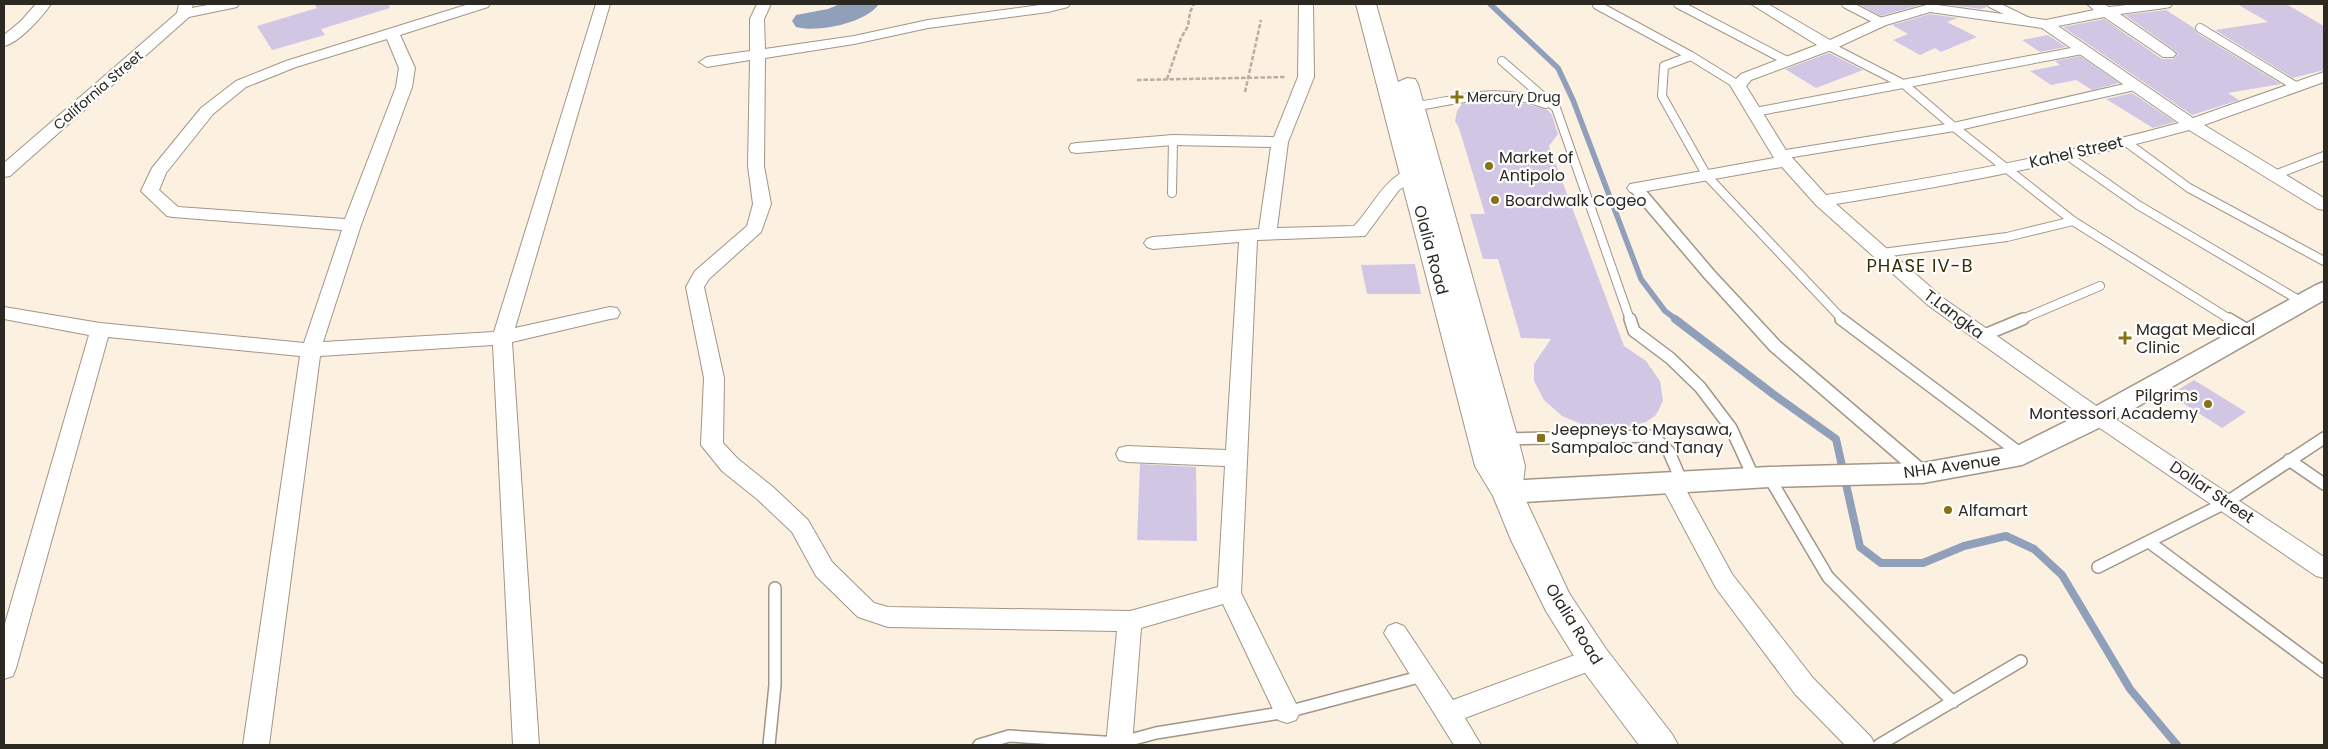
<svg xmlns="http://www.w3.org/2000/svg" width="2328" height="749" font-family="Poppins,sans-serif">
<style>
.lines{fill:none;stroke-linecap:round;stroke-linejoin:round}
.stream-far1{stroke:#90a0ba;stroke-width:5.5}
.stream{stroke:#90a0ba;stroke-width:8}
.river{fill:#90a0ba;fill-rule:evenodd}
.building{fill:#d1c7e5}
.service-far1-casing{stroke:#a19687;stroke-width:10}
.service-casing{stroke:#a19687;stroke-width:14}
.pedestrian-casing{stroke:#a19687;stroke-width:3}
.minor-casing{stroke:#a19687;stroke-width:2}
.tertiary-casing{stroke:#a19687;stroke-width:3}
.secondary-casing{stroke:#a19687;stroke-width:2}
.path{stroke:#b8aea2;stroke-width:2.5;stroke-dasharray:4.5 2;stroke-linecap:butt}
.service-far1{stroke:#fff;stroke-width:8}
.service{stroke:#fff;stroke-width:11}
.pedestrian{fill:#fff;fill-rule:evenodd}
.minor{fill:#fff;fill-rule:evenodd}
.tertiary{fill:#fff;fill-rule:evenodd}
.secondary{fill:#fff;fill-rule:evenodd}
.poi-dot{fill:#877315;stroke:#fff;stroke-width:2}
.labels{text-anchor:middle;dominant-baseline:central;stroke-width:4.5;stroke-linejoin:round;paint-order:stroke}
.far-street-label{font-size:14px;fill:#2c2822;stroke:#fff}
.far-poi-label{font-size:14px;fill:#2c2822;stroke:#fff;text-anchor:start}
.street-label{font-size:16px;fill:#2c2822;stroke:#fff}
.poi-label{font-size:16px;fill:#2c2822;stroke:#fff;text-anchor:start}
.neighbourhood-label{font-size:18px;letter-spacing:1px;fill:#382f03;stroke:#fff}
</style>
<rect width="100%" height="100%" fill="#fcf0e0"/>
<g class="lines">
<!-- stream-far1 -->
<path class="stream-far1" d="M1490 4 1558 68 1573 100 1641 279 1665 311 1677 320"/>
<!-- stream -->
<path class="stream" d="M1675 319 1773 394 1836 439 1860 547 1881 563H1923L1964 546 2006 536 2034 549 2062 575 2130 689 2177 745"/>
<!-- river -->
<path class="river" d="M840 4H879C866 23 818 33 796 27L792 21 796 15 828 9Z"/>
</g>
<!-- building -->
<path class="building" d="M314 4H389L390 8 321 29 325 35 272 50 257 26 317 8Z
M1858 4H1924L1881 16Z
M1942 4H1986L1987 7 1981 9Z
M2237 4H2286L2324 26V70L2293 78 2215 30 2268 22Z
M2166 10 2194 28 2197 33 2281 84 2228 93 2239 100 2192 115 2063 27 2104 19 2162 59H2173L2178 54 2174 50 2125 15Z
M1930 14 1958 18 1947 22 1977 37 1941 52 1935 48 1920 55 1893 40 1908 34 1892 25Z
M2048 35 2066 47 2040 52 2022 40Z
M1829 53 1863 70 1816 88 1785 69Z
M2080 56 2119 83 2092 90 2076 80 2051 85 2030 71 2060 65 2055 61Z
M2132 93 2175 122 2153 128 2106 99Z
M1495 101 1527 104 1548 110 1552 115 1558 134 1549 146 1624 346 1646 361 1660 381 1663 401 1656 415 1646 422 1619 429 1586 426 1562 416 1544 400 1534 381V364L1551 339 1521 338 1498 259H1483L1470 214H1485L1459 128 1455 121 1457 111 1462 104Z
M1415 264 1421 294H1367L1361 265Z
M2194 380 2246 412 2222 428 2170 395Z
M1140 464 1196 467 1197 541 1137 540Z"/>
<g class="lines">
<defs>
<path id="service-far1" d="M1678 4 1787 61
M1846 4 1881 22
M1992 4 2029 22
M1597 5 1691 56 1738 85
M2200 28 2297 87
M1829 46 1905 85 1954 127 2073 221 2231 320
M1691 56 1664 66 1662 96 1707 176 1843 320
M1502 61 1556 108 1630 320
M1411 107C1461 100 1496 86 1546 104
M1755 112 2082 50
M2126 142 2189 188 2324 261
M1780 155 1954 127 2134 86
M2068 156 2138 205 2302 302
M2272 176 2324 156
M1172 193 1173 140
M1882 253 2007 237 2073 221
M2020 320 2100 286"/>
<path id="service" d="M1630 319 1634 331 1670 358 1700 387 1731 428 1754 478
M1841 319 2021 454
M2229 319 2249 331
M1982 336 2023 319
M1504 439 1653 436 1669 452 1682 482
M2289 460 2324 484
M1769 477 1828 577 1953 702
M2149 542 2324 672
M2098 567 2227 502 2324 438
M769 745 775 685V588
M979 745 1009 736 1119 743 1156 733 1287 712 1423 676
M1879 745 2021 661"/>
<path id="pedestrian" d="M1636 184 1641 185 1714 271 1780 342 1929 469 1931 473 1929 477 1923 479 1917 477 1770 350 1704 277 1631 191 1630 188 1631 185Z"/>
<path id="minor" d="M36 4H51C42 17 19 43 4 46V35L21 21Z
M179 4H193L192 8 213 4H239L237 7 189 17 10 176 4 177V163L177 13Z
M469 4H490L488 7 400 35 415 68 412 87 361 225 323 342 494 332 596 4H610L515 328 610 307 617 308 620 313 617 318 610 319 512 342 539 745H513L493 345 320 356 269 745H243L300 356 108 337 16 668 13 676 4 679V627L89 335 4 319V307L100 323 304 343 342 230 173 217 167 216 141 191 152 168 201 108 236 81 286 61ZM387 39 399 68 396 87 345 219 178 207 159 190 166 173 213 114 246 87 296 67Z
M757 4H771L764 19 765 49 854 36 928 20 1047 4H1070L1068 7 1048 12 928 28 854 44 765 58 764 166 771 204 761 232 709 279 704 287 724 378 723 443 738 459 773 487 808 520 832 562 874 603 888 607 1130 611 1218 587 1225 466 1127 462 1119 460 1116 454 1119 448 1127 446 1226 450 1239 242 1153 249 1147 247 1144 243 1147 239 1153 237 1259 229 1271 147 1173 145 1077 153 1071 152 1069 148 1071 144 1077 143 1173 135 1274 137 1298 77 1299 4H1313L1314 77 1288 142 1277 228 1354 226C1377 203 1390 160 1432 170L1434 174 1432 178 1415 180 1399 190 1365 236 1257 240 1241 593 1300 712 1296 720 1287 723 1278 720 1223 604 1141 628 1132 745H1106L1117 631 888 627 858 617 816 576 792 532 757 499 722 471 701 445 704 378 686 287 695 271 747 226 753 204 748 166 750 60 707 67 699 62 707 57 750 51V19Z
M1751 4H1768L1830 40 1876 19 1930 4 2046 20 2094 10 2087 4H2104L2109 7 2136 4H2172L2170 7 2165 8 2120 14 2173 51 2176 54 2173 57H2163L2104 17 2058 26 2193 118 2324 72V82L2204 125 2324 198V210L2318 209 2189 130C2073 162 1955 185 1836 204L1943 298 2105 412 2324 557V578L2316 576 2091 422 1929 306 1816 205 1782 167 1636 193 1630 192 1627 188 1630 184 1636 183 1774 158 1730 85 1741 74 1817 45ZM1930 12 2042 28 2179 123C2063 155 1945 176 1826 195L1787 152 1746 86 1751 80 1834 49 1886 25Z
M1671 475 1679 477 1732 574 1813 678 1871 737 1875 745H1845L1795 694 1716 588 1660 483 1663 477Z
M1396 623 1404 626 1453 700 1594 648 1603 652 1606 659 1603 666 1465 718 1481 745H1454L1384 633 1388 626Z"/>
<path id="tertiary" d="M2324 282V300L2107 424 2022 465 1923 483 1769 487 1507 503 1497 499 1493 492 1497 485 1507 481 1769 467 1923 463 2017 446 2089 410 2316 285Z"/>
<path id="secondary" d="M1356 4H1376L1398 82 1407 78 1415 79 1418 84 1518 439 1525 466 1522 492 1569 593 1606 649 1672 734 1678 745H1639L1582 669 1546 611 1511 540 1493 496 1475 466Z"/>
</defs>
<!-- service-far1 casing -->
<use href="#service-far1" class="service-far1-casing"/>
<!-- service casing -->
<use href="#service" class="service-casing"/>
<!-- pedestrian casing -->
<use href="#pedestrian" class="pedestrian-casing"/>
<!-- minor casing -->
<use href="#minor" class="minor-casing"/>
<!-- tertiary casing -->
<use href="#tertiary" class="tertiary-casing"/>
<!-- secondary casing -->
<use href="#secondary" class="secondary-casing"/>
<!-- path -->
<path class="path" d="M1167 79 1181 38 1188 26 1190 12 1194 4
M1137 80 1286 77
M1245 92 1261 20"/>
<!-- service-far1 -->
<use href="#service-far1" class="service-far1"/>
<!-- service -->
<use href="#service" class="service"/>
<!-- pedestrian -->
<use href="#pedestrian" class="pedestrian"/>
<!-- minor -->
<use href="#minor" class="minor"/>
<!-- tertiary -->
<use href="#tertiary" class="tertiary"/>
<!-- secondary -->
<use href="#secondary" class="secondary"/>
</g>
<!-- markers -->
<g class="poi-dot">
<path d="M1454.5 89.5h5v5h5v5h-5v5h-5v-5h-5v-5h5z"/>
<circle cx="1489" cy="166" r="5"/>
<circle cx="1495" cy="200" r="5"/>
<path d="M2122.5 330.5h5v5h5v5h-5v5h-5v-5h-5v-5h5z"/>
<circle cx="2208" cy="404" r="5"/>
<rect x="1536" y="433" width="10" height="10" rx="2.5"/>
<circle cx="1948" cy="510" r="5"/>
</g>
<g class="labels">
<!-- far-street labels -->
<g class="far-street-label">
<text transform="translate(98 90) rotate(-41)">California Street</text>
</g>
<!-- far-poi labels -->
<g class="far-poi-label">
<text x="1467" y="97">Mercury Drug</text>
</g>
<!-- street labels -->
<g class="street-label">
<text transform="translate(2076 152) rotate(-13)">Kahel Street</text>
<text transform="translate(1431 250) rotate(75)">Olalia Road</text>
<text transform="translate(1954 314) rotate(37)">T.Langka</text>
<text transform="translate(1952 466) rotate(-8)">NHA Avenue</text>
<text transform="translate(2212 492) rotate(34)">Dollar Street</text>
<text transform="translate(1574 624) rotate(58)">Olalia Road</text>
</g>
<!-- poi labels -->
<g class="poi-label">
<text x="1499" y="157">Market of<tspan x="1499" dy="18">Antipolo</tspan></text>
<text x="1505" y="200">Boardwalk Cogeo</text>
<text x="2136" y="329">Magat Medical<tspan x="2136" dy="18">Clinic</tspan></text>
<text x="2198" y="395" text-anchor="end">Pilgrims<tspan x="2198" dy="18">Montessori Academy</tspan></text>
<text x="1551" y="429">Jeepneys to Maysawa,<tspan x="1551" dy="18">Sampaloc and Tanay</tspan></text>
<text x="1958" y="510">Alfamart</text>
</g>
<!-- neighbourhood labels -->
<g class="neighbourhood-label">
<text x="1920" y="265">PHASE IV-B</text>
</g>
</g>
<!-- border -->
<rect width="2328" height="749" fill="none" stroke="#2c2822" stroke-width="10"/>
</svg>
